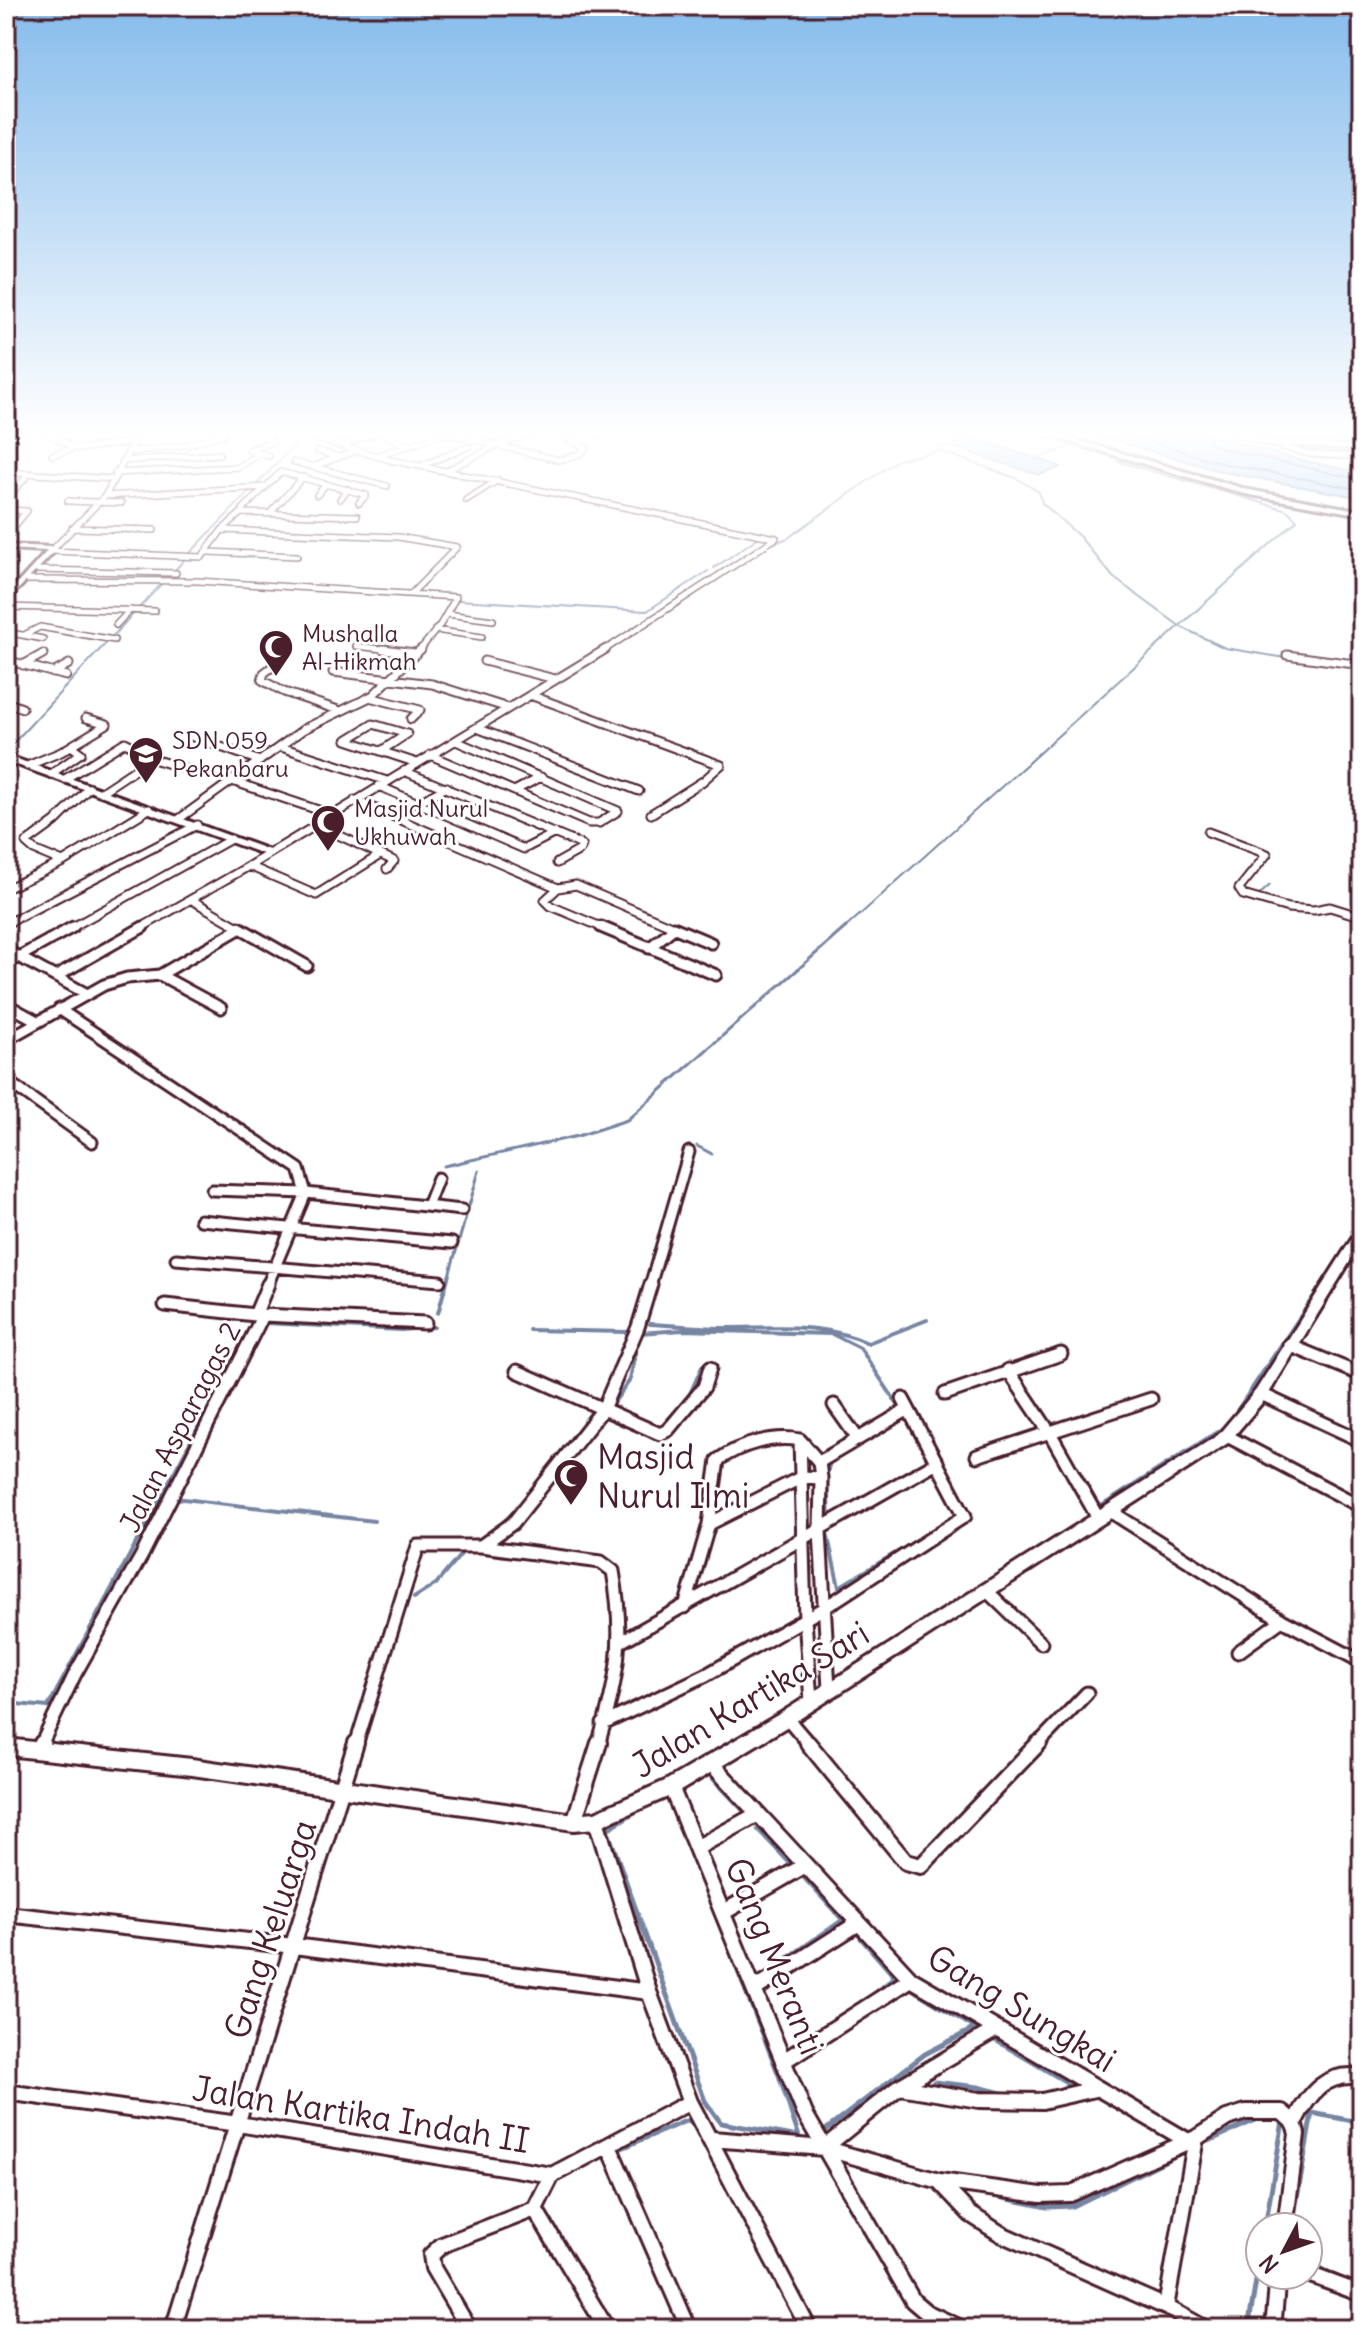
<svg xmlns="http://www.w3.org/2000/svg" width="1368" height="2335" font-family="Delius,sans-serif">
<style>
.water{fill:#94c9f2;stroke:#7685a2;stroke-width:2}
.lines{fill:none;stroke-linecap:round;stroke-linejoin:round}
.shore{stroke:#68637b;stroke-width:2}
.stream-far3{stroke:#7685a2;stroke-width:2}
.stream-far2{stroke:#7685a2;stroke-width:3}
.stream-far1{stroke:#7685a2;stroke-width:4}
.stream{stroke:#7685a2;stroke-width:5}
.minor-far4-casing{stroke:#4a1f2b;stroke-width:8}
.minor-far3-casing{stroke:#4a1f2b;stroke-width:11}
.minor-far2-casing{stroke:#4a1f2b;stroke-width:15}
.minor-far1-casing{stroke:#4a1f2b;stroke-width:17}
.minor-casing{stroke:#4a1f2b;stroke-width:20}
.tertiary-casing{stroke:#4a1f2b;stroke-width:6}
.secondary-casing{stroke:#4a1f2b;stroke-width:6}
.minor-far4{stroke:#fff;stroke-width:5}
.minor-far3{stroke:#fff;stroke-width:7}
.minor-far2{stroke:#fff;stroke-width:9}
.minor-far1{stroke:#fff;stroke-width:11}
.minor{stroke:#fff;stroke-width:14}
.tertiary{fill:#fff;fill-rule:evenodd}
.secondary{fill:#fff;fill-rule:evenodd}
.labels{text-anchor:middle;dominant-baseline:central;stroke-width:6;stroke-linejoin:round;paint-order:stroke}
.far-poi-label{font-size:24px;fill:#4a1f2b;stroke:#fff;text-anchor:start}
.street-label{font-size:28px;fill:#4a1f2b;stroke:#fff}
.near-poi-label{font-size:34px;fill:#4a1f2b;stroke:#fff;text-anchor:start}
.near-street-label{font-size:34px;fill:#4a1f2b;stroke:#fff}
</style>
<rect width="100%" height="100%" fill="#fff"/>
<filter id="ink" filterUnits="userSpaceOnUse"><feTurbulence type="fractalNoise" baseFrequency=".0125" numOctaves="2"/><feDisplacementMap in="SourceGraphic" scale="16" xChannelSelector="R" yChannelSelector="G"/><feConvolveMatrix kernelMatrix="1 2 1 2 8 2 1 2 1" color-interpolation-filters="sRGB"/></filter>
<g filter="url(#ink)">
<!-- water -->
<path class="water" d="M1109 434H1205L1296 459 1362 473V498L1223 472 1123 443Z
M969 437 1055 464 1061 467 1039 475 950 446Z"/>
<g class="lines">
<!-- shore -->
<path class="shore" d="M1124 434 1225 464 1362 490
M1207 434 1210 443 1223 449 1362 480"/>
<!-- stream-far3 -->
<path class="stream-far3" d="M939 451 1016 478 1039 492 1042 503 1079 536 1114 578 1181 627 1225 648 1286 658
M1035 460 1081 442 1119 439
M256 485 302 437
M188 555 252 489
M714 568 759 537
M174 571 185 559
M373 594 434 598
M457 600 647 611 708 571
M139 608 162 583
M112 637 135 612
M609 650 772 544 788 538 897 460 939 451 938 446 953 447
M485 727 502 716
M463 740 477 732
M6 751 107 642
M1257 897 1270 885
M844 929 1297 520 1287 510 1116 461"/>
<!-- stream-far2 -->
<path class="stream-far2" d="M697 1146 712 1154
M444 1166 578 1136 627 1120 846 927
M446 1286 479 1171
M1320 1286 1362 1221
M1336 1286 1362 1243"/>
<!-- stream-far1 -->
<path class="stream-far1" d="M438 1313 446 1284
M650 1324C675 1325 700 1328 726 1328 776 1328 821 1322 868 1343L927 1320
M263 1327 265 1323 401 1330 434 1327
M529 1330 627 1332V1341
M639 1333 683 1330 832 1334 860 1348 898 1405
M1301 1343 1337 1284
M609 1409 630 1380 638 1340
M907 1418 929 1460
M1230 1421 1322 1284
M659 1429 688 1398 702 1367
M901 1476 929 1460
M1088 1490 1100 1507 1225 1427
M175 1498 374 1521
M829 1520 827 1473 830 1461
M497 1528 519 1507 591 1413
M827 1533 839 1587 944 1524
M414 1598 436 1584 462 1553
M6 1703 48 1707 236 1357"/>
<!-- stream -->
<path class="stream" d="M708 1773 747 1814
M669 1796 779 2075 799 2137 721 2123 705 2101 607 1829 651 1802Z
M758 1829 794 1867
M801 1874 844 1921
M861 1938 895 1977 872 1996
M762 1976 843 1920
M909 1987 974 2027
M992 2038 1070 2084 1058 2091
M934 2082 978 2087 1005 2094
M1362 2121 1358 2122 1362 2124
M823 2132 925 2054 975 2028
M1211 2140 1260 2118
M615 2151 688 2120 698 2129
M984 2194 1047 2207 1073 2206 1179 2154
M1265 2227 1283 2121 1271 2118
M1292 2227 1312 2113 1358 2122
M1308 2263 1351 2283
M1248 2329 1260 2257"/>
<defs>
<path id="minor-far4" d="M47 434 79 449 134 442 105 496 53 549
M302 434 390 460 776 538 603 651
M383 434 408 446
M450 434 559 460 580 454 586 448 558 434
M594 434 598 436
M1233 434 1309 454 1362 457
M1294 434 1362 438
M470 441 487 434
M1282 443 1362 448
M339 446 374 434
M318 451 339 457
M128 452 186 445 223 434
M52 455 74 448
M269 456 249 450 272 442 264 437 270 434
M375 456 444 434
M122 461 219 454
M294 462 387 486
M423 465 468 447
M315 466 356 451
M448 470 493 447 531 434
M6 472 112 479
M115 473 238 467 259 454
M317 495 326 484
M105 496 265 487
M6 499 28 475
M340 499 348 489
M466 500 498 480
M68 501 121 503
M243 509 281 472 366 495 359 503
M6 510 27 511 13 528
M272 511 303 477
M72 528 154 530
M222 530 398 537 457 547
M51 551 202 557 222 530 241 513 357 516
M208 552 297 556
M36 570 176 573
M27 580 198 581 456 597 440 625 419 651
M411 594 457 547
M6 607 155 611
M447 614 493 620
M116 625 130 610
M435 630 482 637
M6 632 43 639
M24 635 40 627 114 640
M356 646 400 651
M6 648 13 645"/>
<path id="minor-far3" d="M383 649 415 653
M1287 655 1362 665
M6 660 66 676
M280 661 264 673 262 680 284 692 338 710
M484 661 555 679
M23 665 43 654
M333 672 432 684 508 708
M53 673 69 664
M530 695 721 765 703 781 651 814
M369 697 420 710 411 719
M6 702 22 708
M477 728 639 791
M193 737 260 761
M281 747 387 781
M381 751 407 734 373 724 347 740 417 763
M430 755 589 823H599L618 811 456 741
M153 759 193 771
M27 766 61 752 107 724 86 718
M6 769 14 761
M404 771 582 845 580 850 557 863
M51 774 81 753 71 746
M65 779 125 742 154 757 101 792
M232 781 330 814
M379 786 524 849 555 833
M516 790 541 777
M355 800 558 888
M419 802 447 787
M179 819 304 729 372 696 421 649
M315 824 394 861 387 869
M1208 832 1267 854 1239 889 1243 895 1288 908 1314 910 1330 907 1362 917
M63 862 34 850 26 843 55 822 89 788
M249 866 316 895 380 855
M6 889 63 862 149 809
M192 900 242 929
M6 924 197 825
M69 929 231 839
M139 929 249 866 606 649
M606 929 551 906 545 900 558 888 576 885 678 929"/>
<path id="minor-far2" d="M239 927 307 966
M601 927 716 975
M673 927 711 943
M649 948 674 928
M6 950 87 994
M6 964 73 927
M160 975 221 1008
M57 976 143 927
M6 1004 37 1021
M59 1009 299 1169 306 1193 267 1286
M6 1040 104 985 127 978 160 975 239 929
M6 1080 92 1142
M212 1190 306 1193 462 1210
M427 1206 438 1178
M200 1220 452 1243
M176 1259 440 1281
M650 1286 689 1152"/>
<path id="minor-far1" d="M165 1305 255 1315
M263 1315H255L268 1284
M263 1315 425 1323
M1289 1345 1362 1375
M1008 1370 1050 1433 1098 1518
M517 1371 660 1434 668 1430 704 1387 710 1368
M945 1394 1061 1354
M1261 1394 1362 1441
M834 1405 858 1439
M1227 1436 1362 1507
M800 1440 805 1619 811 1701
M977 1456 1151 1399
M819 1462 907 1410
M1110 1511 1282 1620 1362 1662
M709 1524 802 1477 821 1478
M481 1546 513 1523 603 1409 638 1327 651 1284
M987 1591 1041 1643
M685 1607 709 1524 718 1460C741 1444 772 1435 800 1440L819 1462 821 1478 820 1531 829 1689
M622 1641 937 1462
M1238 1652 1282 1620
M787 1718 810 1745
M603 1724 706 1675 824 1608 965 1516 903 1399
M41 1745 75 1674 142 1555 263 1315
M356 1745 418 1546H481L601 1562 613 1571C625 1639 618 1679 598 1745
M1037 1745 1087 1693"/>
<path id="minor" d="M808 1743 906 1862 921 1866 1039 1743
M39 1750 42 1743
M711 1763 911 1979 1188 2141
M671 1787 805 2114 913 2301 926 2312 963 2329
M596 1820 649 1992 690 2102 809 2329
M574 1822 599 1743
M698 1847 758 1814
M724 1912 804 1866
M6 1914 294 1946 649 1992
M755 1989 857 1924
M785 2060 911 1979
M899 2087 979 2100 1042 2101 1095 2089
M6 2092 238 2124 552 2175 690 2102
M1294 2123C1309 2093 1326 2071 1362 2077
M712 2139 824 2148 939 2181 1041 2195 1070 2194 1196 2138 1227 2118 1246 2112H1282L1294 2123 1297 2134 1285 2227
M609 2146 689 2329
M824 2148 899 2087 995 2030
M939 2181 970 2214 1001 2234 1166 2307 1206 2329
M535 2209 607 2329
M1308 2274 1362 2294
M1166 2307 1196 2138
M6 2324 37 2329
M173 2329 356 1743
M469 2329 433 2268 431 2255 442 2245 535 2209 552 2175
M1273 2329 1278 2275"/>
<path id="tertiary" d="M6 545 53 547 57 549 6 602V596L47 551 6 549Z
M6 755 272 851 274 853 269 856 266 855 6 761Z
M1362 1228V1242L1266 1398 1228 1443 793 1723 677 1793 596 1828 574 1830 192 1775 6 1755V1739L192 1759 574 1814 595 1812 665 1781 781 1713 1218 1435 1256 1390 1358 1229Z"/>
<path id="secondary" d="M1043 434H1055L1249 490 1362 511V515L1245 494Z"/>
</defs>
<!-- minor-far4 casing -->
<use href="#minor-far4" class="minor-far4-casing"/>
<!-- minor-far3 casing -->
<use href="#minor-far3" class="minor-far3-casing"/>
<!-- minor-far2 casing -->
<use href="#minor-far2" class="minor-far2-casing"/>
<!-- minor-far1 casing -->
<use href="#minor-far1" class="minor-far1-casing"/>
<!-- minor casing -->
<use href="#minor" class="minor-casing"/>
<!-- tertiary casing -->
<use href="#tertiary" class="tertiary-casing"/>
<!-- secondary casing -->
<use href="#secondary" class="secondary-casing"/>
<!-- minor-far4 -->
<use href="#minor-far4" class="minor-far4"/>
<!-- minor-far3 -->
<use href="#minor-far3" class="minor-far3"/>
<!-- minor-far2 -->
<use href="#minor-far2" class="minor-far2"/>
<!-- minor-far1 -->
<use href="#minor-far1" class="minor-far1"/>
<!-- minor -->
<use href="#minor" class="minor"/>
<!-- tertiary -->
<use href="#tertiary" class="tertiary"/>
<!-- secondary -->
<use href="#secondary" class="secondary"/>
</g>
</g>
<!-- sky -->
<linearGradient id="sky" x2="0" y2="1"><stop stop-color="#86bcec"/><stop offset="0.57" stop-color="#fff"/><stop offset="1" stop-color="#fff" stop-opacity="0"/></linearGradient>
<rect width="1368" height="761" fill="url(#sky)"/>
<!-- icons -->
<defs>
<symbol id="mosque-pin" viewBox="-11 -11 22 30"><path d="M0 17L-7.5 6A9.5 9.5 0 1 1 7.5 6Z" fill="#4a1f2b" stroke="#fff"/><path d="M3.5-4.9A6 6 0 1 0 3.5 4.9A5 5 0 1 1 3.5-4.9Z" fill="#fff"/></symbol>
<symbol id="school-pin" viewBox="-11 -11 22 30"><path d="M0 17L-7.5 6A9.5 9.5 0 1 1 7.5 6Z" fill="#4a1f2b" stroke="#fff"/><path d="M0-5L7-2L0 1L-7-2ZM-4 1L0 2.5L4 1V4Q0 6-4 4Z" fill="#fff"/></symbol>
</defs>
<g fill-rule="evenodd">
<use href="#mosque-pin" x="256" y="627" width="40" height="54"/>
<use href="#school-pin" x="126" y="734" width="40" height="54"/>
<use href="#mosque-pin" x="308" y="802" width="40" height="54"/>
<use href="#mosque-pin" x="551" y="1456" width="40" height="54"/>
</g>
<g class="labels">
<!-- far-poi labels -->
<g class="far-poi-label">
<text x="302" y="633">Mushalla<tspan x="302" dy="28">Al-Hikmah</tspan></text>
<text x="172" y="740">SDN 059<tspan x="172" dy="28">Pekanbaru</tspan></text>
<text x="354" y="808">Masjid Nurul<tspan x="354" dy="28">Ukhuwah</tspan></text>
</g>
<!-- street labels -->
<g class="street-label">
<text transform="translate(180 1427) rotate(-63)">Jalan Asparagas 2</text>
</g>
<!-- near-poi labels -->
<g class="near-poi-label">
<text x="597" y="1456">Masjid<tspan x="597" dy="39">Nurul Ilmi</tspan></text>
</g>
<!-- near-street labels -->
<g class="near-street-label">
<text transform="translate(750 1699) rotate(-31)">Jalan Kartika Sari</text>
<text transform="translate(270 1929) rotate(-72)">Gang Keluarga</text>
<text transform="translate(775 1956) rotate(68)">Gang Meranti</text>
<text transform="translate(1022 2008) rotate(31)">Gang Sungkai</text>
<text transform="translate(361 2114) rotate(9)">Jalan Kartika Indah II</text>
</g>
</g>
<!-- margin -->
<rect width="1368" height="2335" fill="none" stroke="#fff" stroke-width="32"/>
<rect x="16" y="16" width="1336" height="2303" fill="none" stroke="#4a1f2b" stroke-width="3" filter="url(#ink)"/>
<!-- north arrow -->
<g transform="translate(1284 2251) rotate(229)"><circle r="38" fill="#ffffff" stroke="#b7a5aa" stroke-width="2"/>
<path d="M0-6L14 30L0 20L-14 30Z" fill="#4a1f2b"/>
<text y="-12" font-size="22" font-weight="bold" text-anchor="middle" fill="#4a1f2b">N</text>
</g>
</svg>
